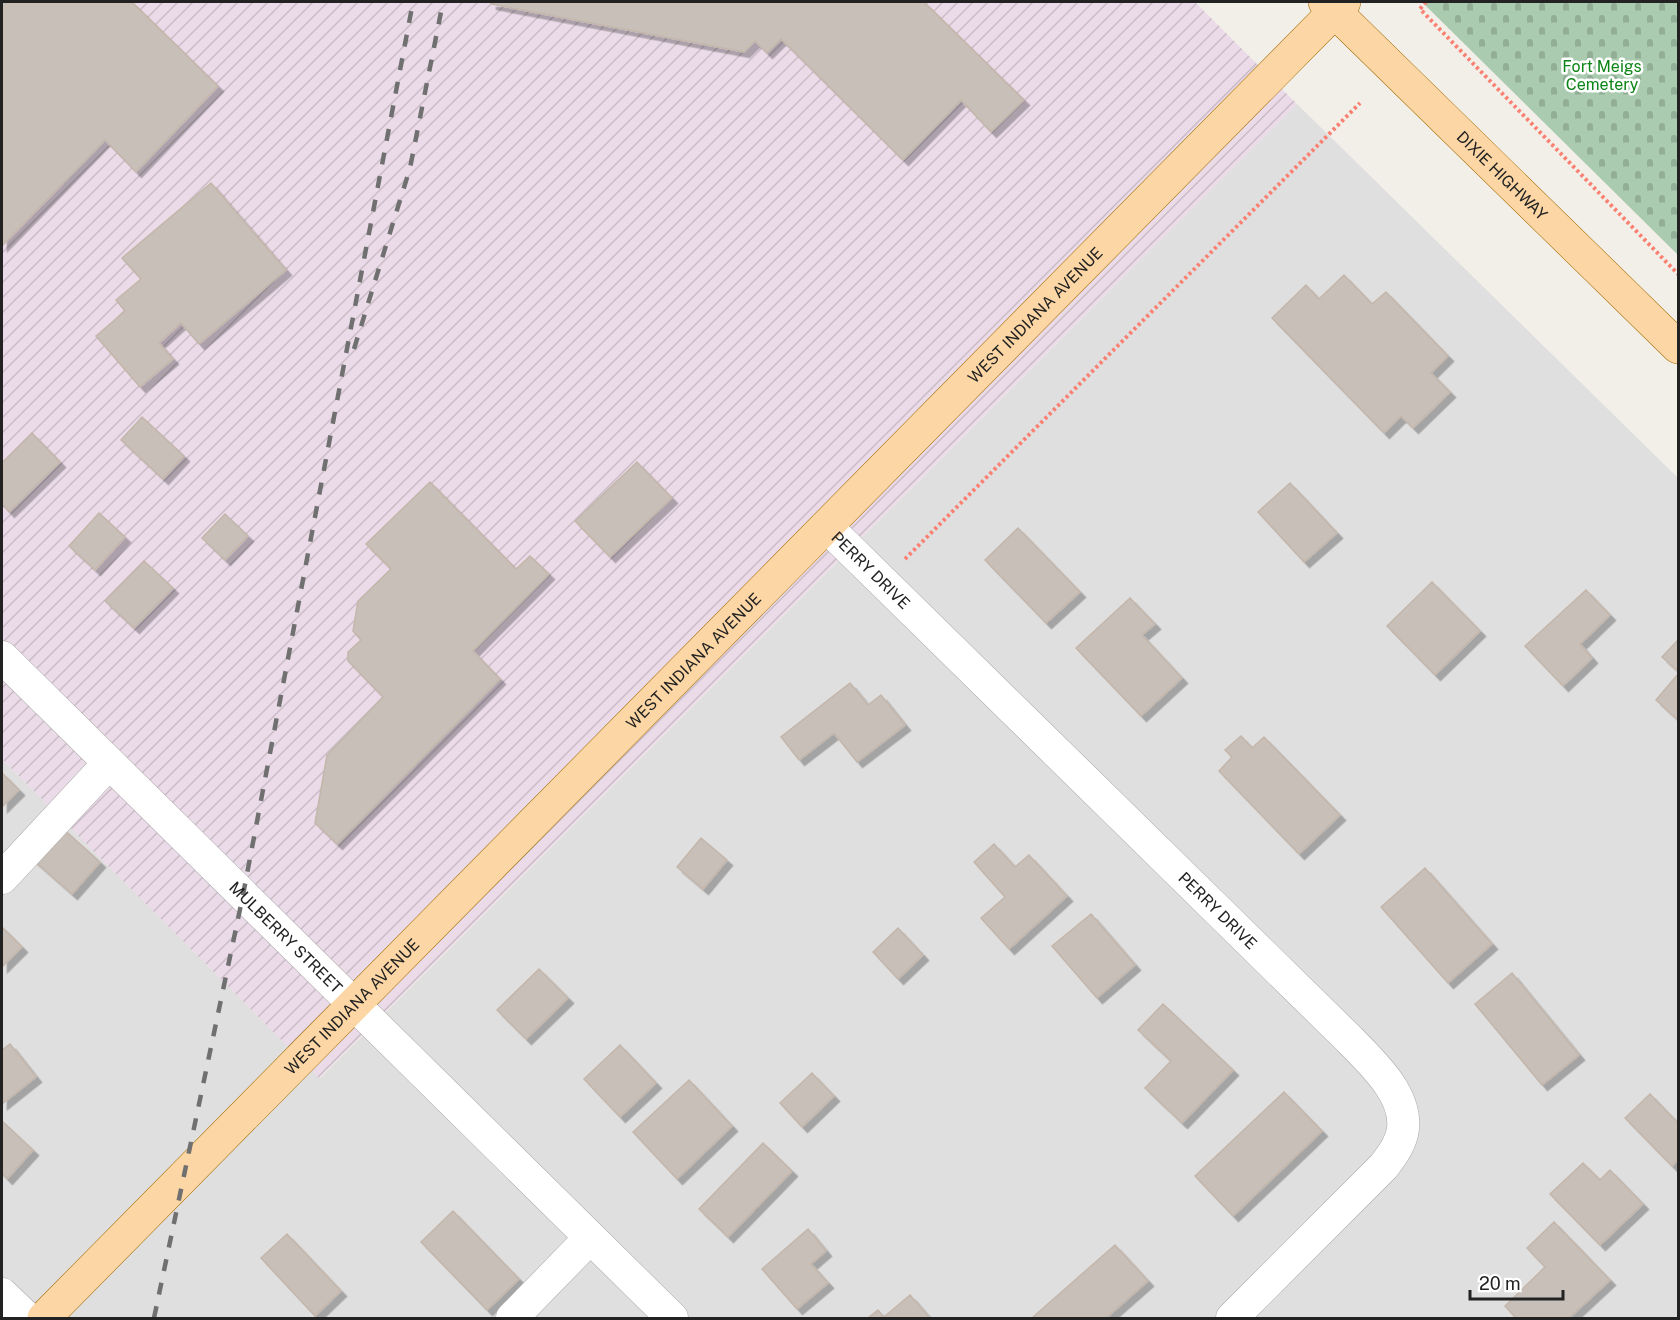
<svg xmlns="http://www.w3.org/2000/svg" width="1680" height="1320" viewBox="0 0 1680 1320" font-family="'Public Sans',sans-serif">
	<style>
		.residential { fill: #e0dfdf }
		.industrial { fill: url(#industrial-furrows) }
		.cemetery { fill: url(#cemetery-stones) }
		.building { fill: #c7bfb8; stroke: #c4b6ab; stroke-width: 1.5; filter: url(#shadow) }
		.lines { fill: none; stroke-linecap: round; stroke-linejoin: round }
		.minor-casing { stroke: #a9a9a9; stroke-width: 33 }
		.major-casing { stroke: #a06b00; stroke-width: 34 }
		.path { stroke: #fa8072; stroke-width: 4; stroke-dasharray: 3 3; stroke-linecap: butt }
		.minor { stroke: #fff; stroke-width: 32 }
		.major { stroke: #fcd6a4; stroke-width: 33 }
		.rail { stroke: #707070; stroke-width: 4.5; stroke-dasharray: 12 12; stroke-linecap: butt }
		.labels { text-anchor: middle; stroke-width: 5; stroke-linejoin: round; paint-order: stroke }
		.park-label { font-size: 16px; fill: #0c8416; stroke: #fff }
		.street-label { font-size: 16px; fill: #222; stroke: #fff }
	</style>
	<defs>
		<pattern id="industrial-furrows" width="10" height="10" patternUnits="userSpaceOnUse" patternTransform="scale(1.5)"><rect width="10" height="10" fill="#ebdbe8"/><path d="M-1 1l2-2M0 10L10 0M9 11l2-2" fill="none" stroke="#c9bcc7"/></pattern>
		<pattern id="cemetery-stones" width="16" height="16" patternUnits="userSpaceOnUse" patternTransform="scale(1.5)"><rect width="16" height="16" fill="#aacbaf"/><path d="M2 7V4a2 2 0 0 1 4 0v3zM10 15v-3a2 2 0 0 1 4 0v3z" fill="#92ae96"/></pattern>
		<filter id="shadow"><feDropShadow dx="5.5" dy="5.5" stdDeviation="0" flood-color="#0004"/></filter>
	</defs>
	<rect width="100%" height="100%" fill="#f2efe9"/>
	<!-- residential -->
	<path class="residential" d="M1297,104L1678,478V1318H2V759L320,1078Z"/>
	<!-- industrial -->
	<path class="industrial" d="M2,2H1195L1297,104L319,1078L2,759Z"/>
	<!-- cemetery -->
	<path class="cemetery" d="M1422,2H1678V255Z"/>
	<!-- building -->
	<path class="building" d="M2,2H132L218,86L136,172L105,140L2,246Z
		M491,2H924L1024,100L991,132L961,100L903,160L781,39L767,53L755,41L744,52L491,4Z
		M211,183L286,270L199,344L181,323L159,343L173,359L140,387L96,336L125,311L116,300L141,279L122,258Z
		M1344,275L1372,304L1386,292L1448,356L1431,373L1450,392L1413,428L1401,416L1384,433L1272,318L1306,285L1319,299Z
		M142,417L184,456L163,479L121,440Z
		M32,433L60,462L9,512L2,504V463Z
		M637,462L672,498L610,557L575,521Z
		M430,482L516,569L530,556L549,574L473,651L500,679L337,844L315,823L327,755L383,697L348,661V652L361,640L353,631L358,601L391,569L366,544Z
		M1290,483L1337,533L1304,562L1258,512Z
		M99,513L125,537L95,570L69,546Z
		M225,514L248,536L225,560L202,538Z
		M1018,528L1080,592L1046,623L985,560Z
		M144,561L173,588L134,628L105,601Z
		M1432,582L1480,631L1435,675L1387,626Z
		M1586,590L1610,615L1580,644L1592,658L1563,686L1525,646Z
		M1130,598L1155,624L1142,635L1182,678L1141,716L1076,648Z
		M1678,640V671L1662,657Z
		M1678,674V720L1656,700Z
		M850,683L868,705L881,695L905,725L857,762L834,733L799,760L781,737Z
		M1241,736L1252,748L1264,737L1340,815L1299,854L1219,771L1232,757L1225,750Z
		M2,773L19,790L2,807Z
		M60,826L100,862L72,894L31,858Z
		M701,838L727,860L703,889L677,867Z
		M994,844L1015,867L1029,855L1067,896L1009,949L981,918L1005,897L974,862Z
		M1425,868L1492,944L1448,983L1381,907Z
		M1091,914L1135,965L1097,998L1052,946Z
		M2,927L22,947L2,967Z
		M898,928L923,955L898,979L873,952Z
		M539,969L568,998L526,1039L497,1010Z
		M1512,973L1579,1055L1542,1085L1475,1004Z
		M1163,1004L1233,1070L1182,1123L1145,1088L1171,1061L1138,1030Z
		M10,1044L36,1077L2,1104V1050Z
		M620,1045L656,1083L620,1117L584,1079Z
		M812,1073L834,1096L802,1127L780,1103Z
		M689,1080L732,1126L677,1179L633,1132Z
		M1284,1092L1322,1131L1233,1216L1195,1176Z
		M1650,1094L1678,1123V1160L1672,1166L1625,1118Z
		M2,1121L33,1150L7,1179L2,1174Z
		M763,1143L792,1171L728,1237L699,1209Z
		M1583,1163L1600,1180L1610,1170L1643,1204L1600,1245L1550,1194Z
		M453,1211L519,1279L487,1310L421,1242Z
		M1554,1222L1610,1280L1569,1318H1516L1505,1306L1545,1267L1527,1248Z
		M808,1229L826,1251L811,1264L828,1283L797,1309L762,1269Z
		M287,1234L341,1291L315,1316L261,1258Z
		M1115,1245L1148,1281L1106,1318H1035L1033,1317Z
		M910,1295L930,1318H868L878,1310L884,1317Z"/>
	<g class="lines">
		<defs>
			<g id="minor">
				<path id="s1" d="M826,526L1350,1040C1372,1063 1407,1094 1403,1129C1401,1144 1392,1155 1384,1166L1232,1318"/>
				<path id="s2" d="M2,657L672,1318"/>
				<path d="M2,878L109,763"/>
				<path d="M2,1294L27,1318"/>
				<path d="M512,1318L590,1238"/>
			</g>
			<g id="major">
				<path id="s3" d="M1325,2L1678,347"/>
				<path id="s4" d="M44,1318L1344,2"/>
			</g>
		</defs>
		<!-- minor casing -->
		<use href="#minor" class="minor-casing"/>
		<!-- major casing -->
		<use href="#major" class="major-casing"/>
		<!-- path -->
		<path class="path" d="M1426,2L1420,9L1678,274
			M905,559L1360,103"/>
		<!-- minor -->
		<use href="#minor" class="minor"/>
		<!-- major -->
		<use href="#major" class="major"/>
		<!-- rail -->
		<path class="rail" d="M354,349L410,168L443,2
			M154,1318L243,895L413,2"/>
	</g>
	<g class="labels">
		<!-- park labels -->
		<g class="park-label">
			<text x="1602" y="72">Fort Meigs<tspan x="1602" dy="18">Cemetery</tspan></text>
		</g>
		<!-- street labels -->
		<g class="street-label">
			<text dy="6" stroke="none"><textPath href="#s3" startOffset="248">DIXIE HIGHWAY</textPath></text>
			<text dy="6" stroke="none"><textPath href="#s4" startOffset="1410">WEST INDIANA AVENUE</textPath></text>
			<text dy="6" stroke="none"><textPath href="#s1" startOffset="63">PERRY DRIVE</textPath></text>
			<text dy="6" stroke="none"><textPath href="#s4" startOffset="924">WEST INDIANA AVENUE</textPath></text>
			<text dy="6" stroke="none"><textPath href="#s1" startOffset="549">PERRY DRIVE</textPath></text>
			<text dy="6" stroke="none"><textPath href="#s2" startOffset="399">MULBERRY STREET</textPath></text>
			<text dy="6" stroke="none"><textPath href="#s4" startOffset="438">WEST INDIANA AVENUE</textPath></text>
		</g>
	</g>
	<!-- border -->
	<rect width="1680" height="1320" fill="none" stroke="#222222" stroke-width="6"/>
	<!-- scale -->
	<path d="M1470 1290v9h93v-9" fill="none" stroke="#222222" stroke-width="3"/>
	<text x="1479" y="1290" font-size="18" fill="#222222" stroke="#ffffff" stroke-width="4.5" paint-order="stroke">20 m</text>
</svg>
